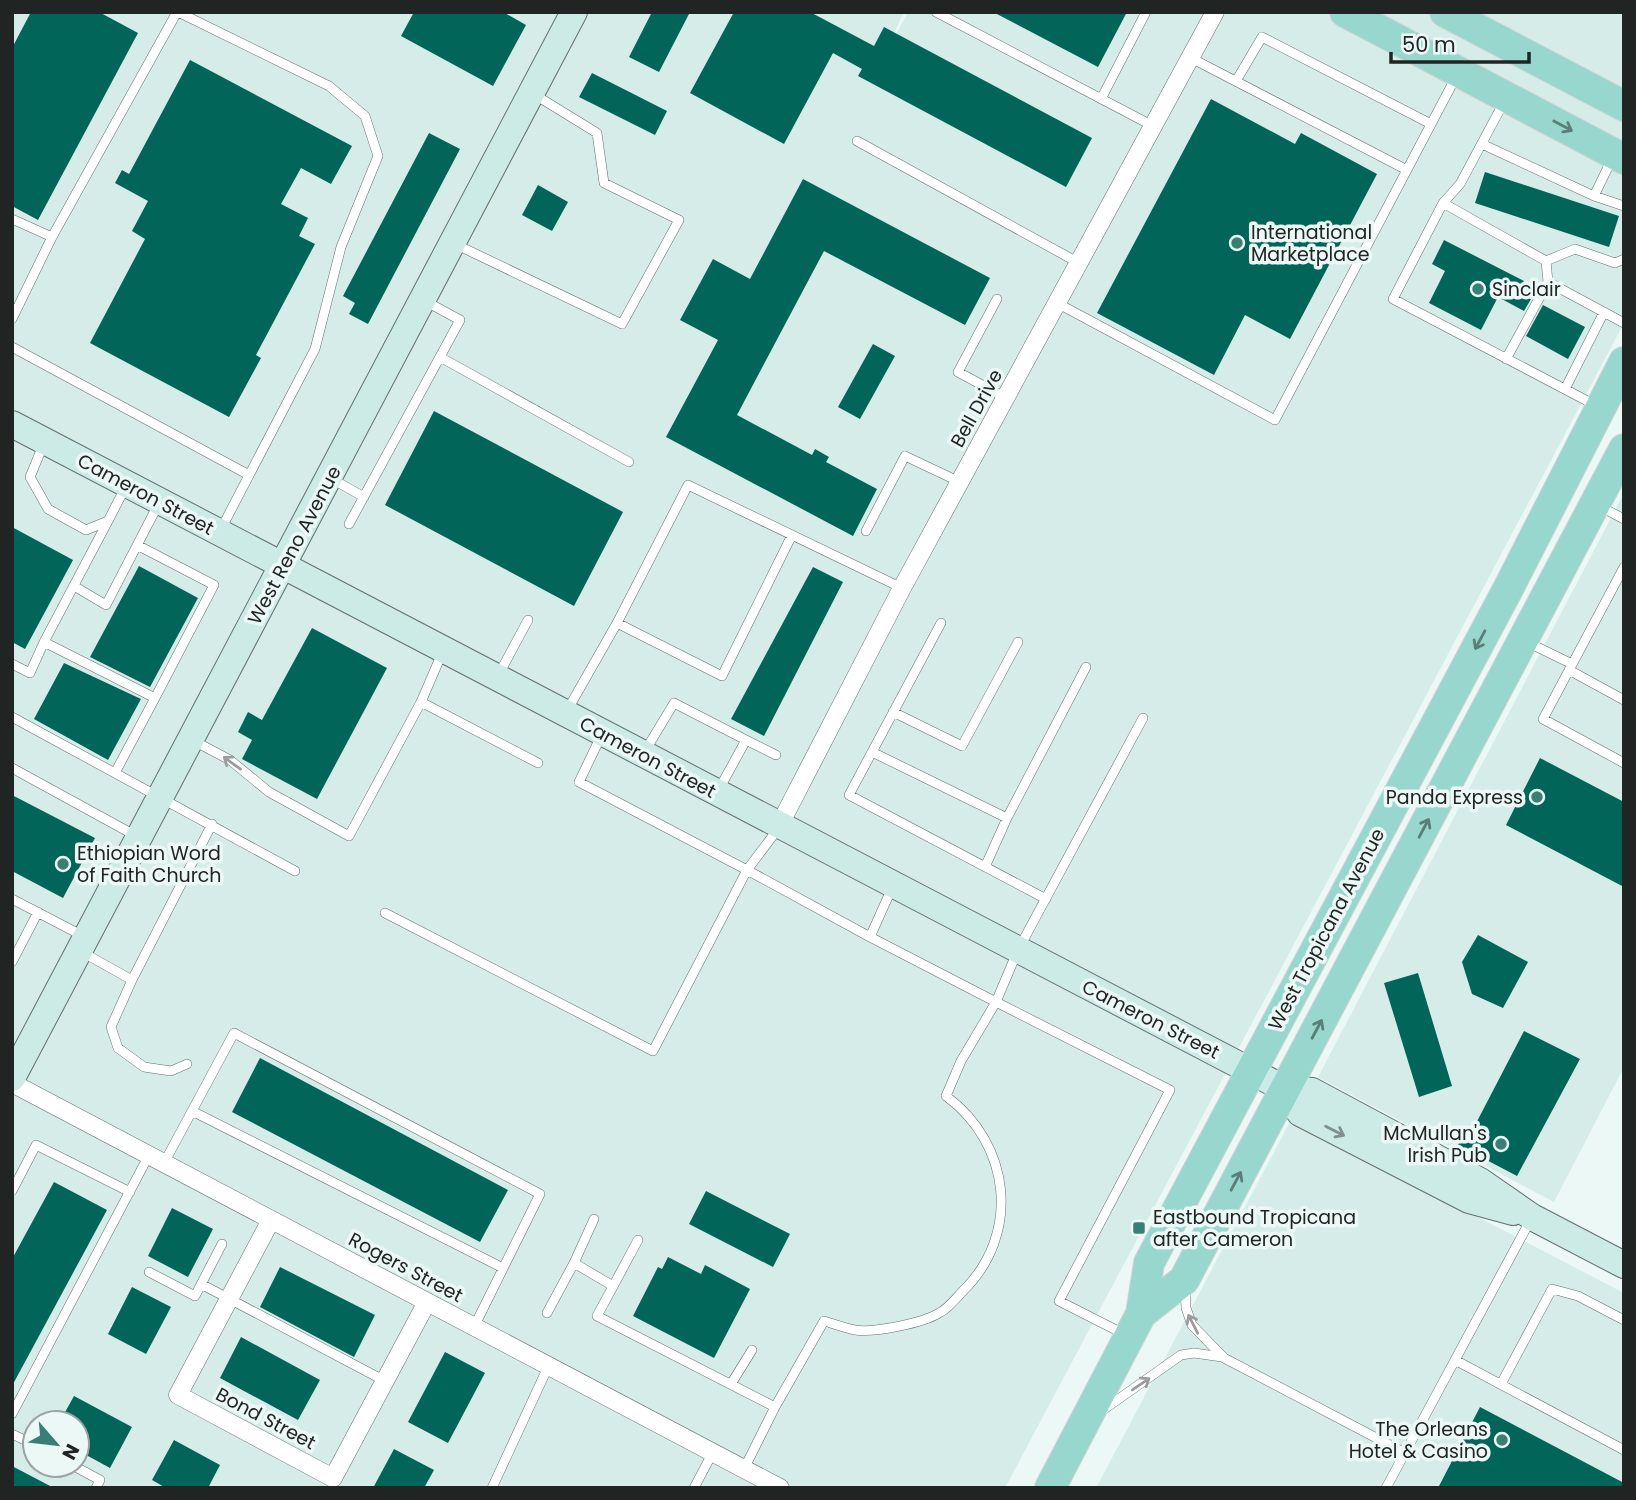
<svg xmlns="http://www.w3.org/2000/svg" width="1636" height="1500" viewBox="0 0 1636 1500" font-family="Poppins,sans-serif">
	<style>
		.built { fill: #d6ece8; fill-rule: evenodd }
		.building { fill: #01655a }
		.lines { fill: none; stroke-linecap: round; stroke-linejoin: round }
		.lane-casing { stroke: #646f6d; stroke-width: 10 }
		.street-casing { stroke: #646f6d; stroke-width: 19 }
		.secondary-casing { stroke: #646f6d; stroke-width: 28 }
		.primary-casing { stroke: #d2d3d3; stroke-width: 32 }
		.lane { stroke: #fff; stroke-width: 9 }
		.street { stroke: #fff; stroke-width: 18 }
		.secondary { stroke: #ccebe6; stroke-width: 26 }
		.primary { stroke: #98d7ce; stroke-width: 30 }
		.oneway { stroke: #5c7e78 }
		.oneway2 { stroke: #9b9c9c }
		.oneway3 { stroke: #7f918e }
		.poi-dot { fill: #3a7f75; stroke: #ebf8f5; stroke-width: 2.5 }
		.labels { text-anchor: middle; stroke-width: 7; stroke-linejoin: round; paint-order: stroke }
		.poi-label { font-size: 19px; fill: #202423; stroke: #ebf8f5; text-anchor: start }
		.street-label { font-size: 19px; fill: #202423; stroke: #ebf8f5 }
	</style>
	<rect width="100%" height="100%" fill="#ebf8f5"/>
	<!-- built -->
	<path class="built" d="M12,12H904L876,72L908,12H1624V323L1005,1488H12ZM35,1423H77V1465H35Z
		M1624,493V1067L1554,1202L1318,1077Z
		M1291,1120L1624,1293V1488H1096Z"/>
	<!-- building -->
	<path class="building" d="M31,12H99L138,33L38,220L12,206V48Z
		M414,12H503L526,25L493,86L401,36Z
		M652,12H690L659,72L629,57Z
		M734,12H810L874,46L884,27L1092,138L1066,187L858,76L862,69L833,53L784,144L690,93Z
		M993,12H1127L1098,67Z
		M190,60L352,146L331,184L301,168L281,204L308,218L299,236L315,244L256,355L261,358L229,417L90,343L145,239L132,231L148,201L115,183L122,170L129,174Z
		M592,73L667,111L655,135L579,97Z
		M1211,99L1295,144L1301,133L1377,174L1290,339L1245,315L1214,375L1097,313Z
		M429,133L460,149L368,324L349,314L355,303L343,296Z
		M1485,172L1619,216L1609,247L1475,203Z
		M803,179L990,278L965,325L824,251L737,415L812,455L815,449L829,457L826,462L877,489L853,536L666,437L718,340L680,320L713,259L750,279Z
		M538,185L568,202L552,231L522,215Z
		M1444,240L1524,281L1519,292L1531,299L1524,311L1498,297L1481,330L1429,303L1445,271L1432,264Z
		M1543,305L1585,327L1568,359L1526,336Z
		M873,344L895,356L860,419L838,407Z
		M434,411L623,512L574,606L385,505Z
		M12,527L73,560L25,649L12,642Z
		M139,566L198,598L150,687L90,657Z
		M813,567L843,582L764,736L731,719Z
		M312,628L387,668L317,799L242,759L252,740L238,732L248,712L262,720Z
		M64,663L141,699L108,760L34,719Z
		M1540,758L1624,802V887L1506,825Z
		M12,795L95,838L63,898L12,871Z
		M1478,935L1528,962L1503,1008L1472,994L1462,962Z
		M1418,973L1452,1086L1419,1097L1384,983Z
		M1524,1031L1580,1059L1517,1176L1458,1145L1467,1128L1472,1131Z
		M260,1058L508,1190L480,1242L232,1112Z
		M54,1182L107,1210L12,1386V1259Z
		M706,1191L790,1234L773,1267L689,1224Z
		M172,1208L213,1229L188,1277L148,1256Z
		M668,1257L701,1274L705,1265L750,1289L714,1358L633,1316L658,1267L662,1269Z
		M280,1267L375,1315L354,1357L260,1307Z
		M132,1287L171,1307L146,1354L108,1334Z
		M241,1337L320,1380L298,1420L220,1378Z
		M445,1352L485,1373L448,1443L408,1422Z
		M74,1396L132,1427L110,1468L77,1450V1423H59Z
		M1480,1407L1624,1483V1488H1438Z
		M174,1440L220,1465L208,1488H166L152,1480Z
		M394,1449L434,1470L424,1488H373Z
		M12,1466L54,1488H12Z"/>
	<g class="lines">
		<defs>
			<path id="lane" d="M178,12L329,86L365,116L378,156L341,247L315,349L220,531
				M936,12L1153,126
				M1191,58L1407,170
				M1236,81L1262,37L1431,124
				M1101,99L1146,12
				M857,141L1079,263
				M1482,144L1594,196L1613,157
				M1594,196L1624,206
				M1443,203L1460,184L1505,100
				M12,219L52,237
				M455,244L622,324L679,220L604,183L597,133L532,93
				M1546,261L1575,249L1615,263L1624,259
				M997,299L958,372L1006,398
				M1057,303L1275,420L1457,75
				M12,319L52,237L177,12
				M12,347L249,475
				M440,357L629,462
				M1506,359L1548,282
				M1565,389L1604,312
				M1595,405L1393,299L1443,203L1546,261L1548,282L1624,323
				M44,443L30,477L48,509L86,530L108,521L125,488
				M332,479L364,497
				M1599,506L1624,519
				M108,521L44,642L155,698L116,771
				M349,524L460,320L425,301
				M866,531L905,456L960,482
				M137,545L214,585L155,698
				M1624,567L1543,719L1624,763
				M74,586L106,605L159,503
				M617,623L722,676L792,535
				M941,623L849,795L1046,899
				M1527,642L1572,664
				M443,651L421,702L538,763
				M12,664L30,673L44,642
				M1569,670L1624,700
				M499,674L528,620
				M568,709L617,623L688,485L902,588
				M893,712L962,746L1018,642
				M12,717L295,871
				M746,740L776,755
				M194,741L230,760L269,792L349,836L421,702
				M645,751L674,703L746,740L718,791
				M872,752L1007,818L1086,667
				M12,768L138,837
				M778,829L747,870L870,937
				M985,867L1007,818
				M892,888L870,937L996,1002L1018,950L1143,718
				M12,899L85,937
				M385,913L653,1051L747,870L579,782L602,734
				M82,952L132,980L212,824
				M12,962L38,912
				M132,980L111,1027L118,1048L144,1067L171,1071L187,1064
				M164,1163L192,1111
				M12,1191L36,1145L130,1192
				M638,1240L597,1316L775,1407L744,1469
				M574,1263L594,1219
				M149,1272L195,1296L222,1244
				M201,1284L385,1381
				M1185,1288L1186,1308L1192,1325L1224,1358L1405,1453
				M547,1313L574,1263L613,1286
				M474,1327L540,1194L234,1033L192,1111L503,1268
				M1455,1360L1624,1450
				M731,1384L752,1350
				M1501,1384L1552,1289L1578,1296L1624,1320
				M775,1407L824,1321C834,1324 845,1328 855,1330C874,1333 923,1323 939,1313C948,1309 956,1298 963,1291C1021,1234 1011,1144 946,1096L961,1061L996,1002L1170,1090L1059,1301L1124,1334
				M1103,1410L1181,1355L1194,1353L1222,1357
				M12,1414L149,1155
				M12,1434L35,1445
				M72,1465L100,1480L96,1488
				M492,1488L548,1367
				M694,1488L713,1452
				M1386,1488L1531,1219"/>
			<path id="street" d="M779,826L902,588L1215,12
				M12,1083L780,1488
				M271,1220L178,1395L333,1478L427,1302"/>
			<path id="secondary" d="M12,424L1285,1089L1312,1091L1480,1181L1532,1217L1624,1265
				M12,1078L574,12
				M1285,1089L1300,1113L1469,1200L1513,1212"/>
			<path id="primary" d="M1345,12L1624,159
				M1445,12L1624,106
				M1141,1314L1184,1280L1624,449
				M1050,1488L1141,1314L1149,1263L1508,589L1624,362"/>
		</defs>
		<!-- lane casing -->
		<use href="#lane" class="lane-casing"/>
		<!-- street casing -->
		<use href="#street" class="street-casing"/>
		<!-- secondary casing -->
		<use href="#secondary" class="secondary-casing"/>
		<!-- primary casing -->
		<use href="#primary" class="primary-casing"/>
		<!-- lane -->
		<use href="#lane" class="lane"/>
		<!-- street -->
		<use href="#street" class="street"/>
		<!-- secondary -->
		<use href="#secondary" class="secondary"/>
		<!-- primary -->
		<use href="#primary" class="primary"/>
	</g>
	<!-- one-way arrows -->
	<defs><path id="oneway-shaft" d="M-6 0H5M1.5-3L5.5 0L1.5 3" fill="none" stroke-width="1.6" stroke-linecap="round" stroke-linejoin="round" transform="scale(1.75)"/></defs>
	<g class="oneway">
		<use href="#oneway-shaft" transform="translate(1563 126) rotate(28)"/>
		<use href="#oneway-shaft" transform="translate(1480 640) rotate(118)"/>
		<use href="#oneway-shaft" transform="translate(1424 828) rotate(-62)"/>
		<use href="#oneway-shaft" transform="translate(1317 1029) rotate(-62)"/>
		<use href="#oneway-shaft" transform="translate(1236 1181) rotate(-62)"/>
	</g>
	<g class="oneway2">
		<use href="#oneway-shaft" transform="translate(232 763) rotate(-144)"/>
		<use href="#oneway-shaft" transform="translate(1193 1324) rotate(-117)"/>
		<use href="#oneway-shaft" transform="translate(1141 1384) rotate(-34)"/>
	</g>
	<use class="oneway3" href="#oneway-shaft" transform="translate(1335 1131) rotate(27)"/>
	<!-- markers -->
	<g class="poi-dot">
		<circle cx="1237" cy="243" r="7"/>
		<circle cx="1478" cy="289" r="7"/>
		<circle cx="1537" cy="797" r="7"/>
		<circle cx="63" cy="864" r="7"/>
		<circle cx="1501" cy="1144" r="7"/>
		<rect x="1132" y="1221" width="14" height="14" rx="3.5"/>
		<circle cx="1502" cy="1440" r="7"/>
	</g>
	<g class="labels">
		<!-- poi labels -->
		<g class="poi-label">
			<text x="1251" y="239">International<tspan x="1251" dy="22">Marketplace</tspan></text>
			<text x="1492" y="296">Sinclair</text>
			<text x="1523" y="804" text-anchor="end">Panda Express</text>
			<text x="77" y="860">Ethiopian Word<tspan x="77" dy="22">of Faith Church</tspan></text>
			<text x="1487" y="1140" text-anchor="end">McMullan's<tspan x="1487" dy="22">Irish Pub</tspan></text>
			<text x="1153" y="1224">Eastbound Tropicana<tspan x="1153" dy="22">after Cameron</tspan></text>
			<text x="1488" y="1436" text-anchor="end">The Orleans<tspan x="1488" dy="22">Hotel &amp; Casino</tspan></text>
		</g>
		<!-- street labels -->
		<g class="street-label">
			<text transform="translate(976 408) rotate(-61)" y="7">Bell Drive</text>
			<text transform="translate(146 494) rotate(28)" y="7">Cameron Street</text>
			<text transform="translate(294 545) rotate(-62)" y="7">West Reno Avenue</text>
			<text transform="translate(648 757) rotate(28)" y="7">Cameron Street</text>
			<text transform="translate(1326 929) rotate(-62)" y="7">West Tropicana Avenue</text>
			<text transform="translate(1151 1019) rotate(27)" y="7">Cameron Street</text>
			<text transform="translate(406 1267) rotate(28)" y="7">Rogers Street</text>
			<text transform="translate(266 1418) rotate(28)" y="7">Bond Street</text>
		</g>
	</g>
	<!-- border -->
	<rect width="1636" height="1500" fill="none" stroke="#202423" stroke-width="28"/>
	<!-- north arrow -->
	<g transform="translate(56 1444) rotate(118)"><circle r="33" fill="#ebf8f5" stroke="#9aa3a1" stroke-width="2"/>
	<path d="M0-5L12 26L0 18L-12 26Z" fill="#3a7f75"/>
	<text y="-10" font-size="19" font-weight="bold" text-anchor="middle" fill="#202423">N</text>
	</g>
	<!-- scale -->
	<path d="M1391 52v10h138v-10" fill="none" stroke="#202423" stroke-width="3.5"/>
	<text x="1402" y="52" font-size="21" fill="#202423" stroke="#ebf8f5" stroke-width="5" paint-order="stroke">50 m</text>
</svg>
